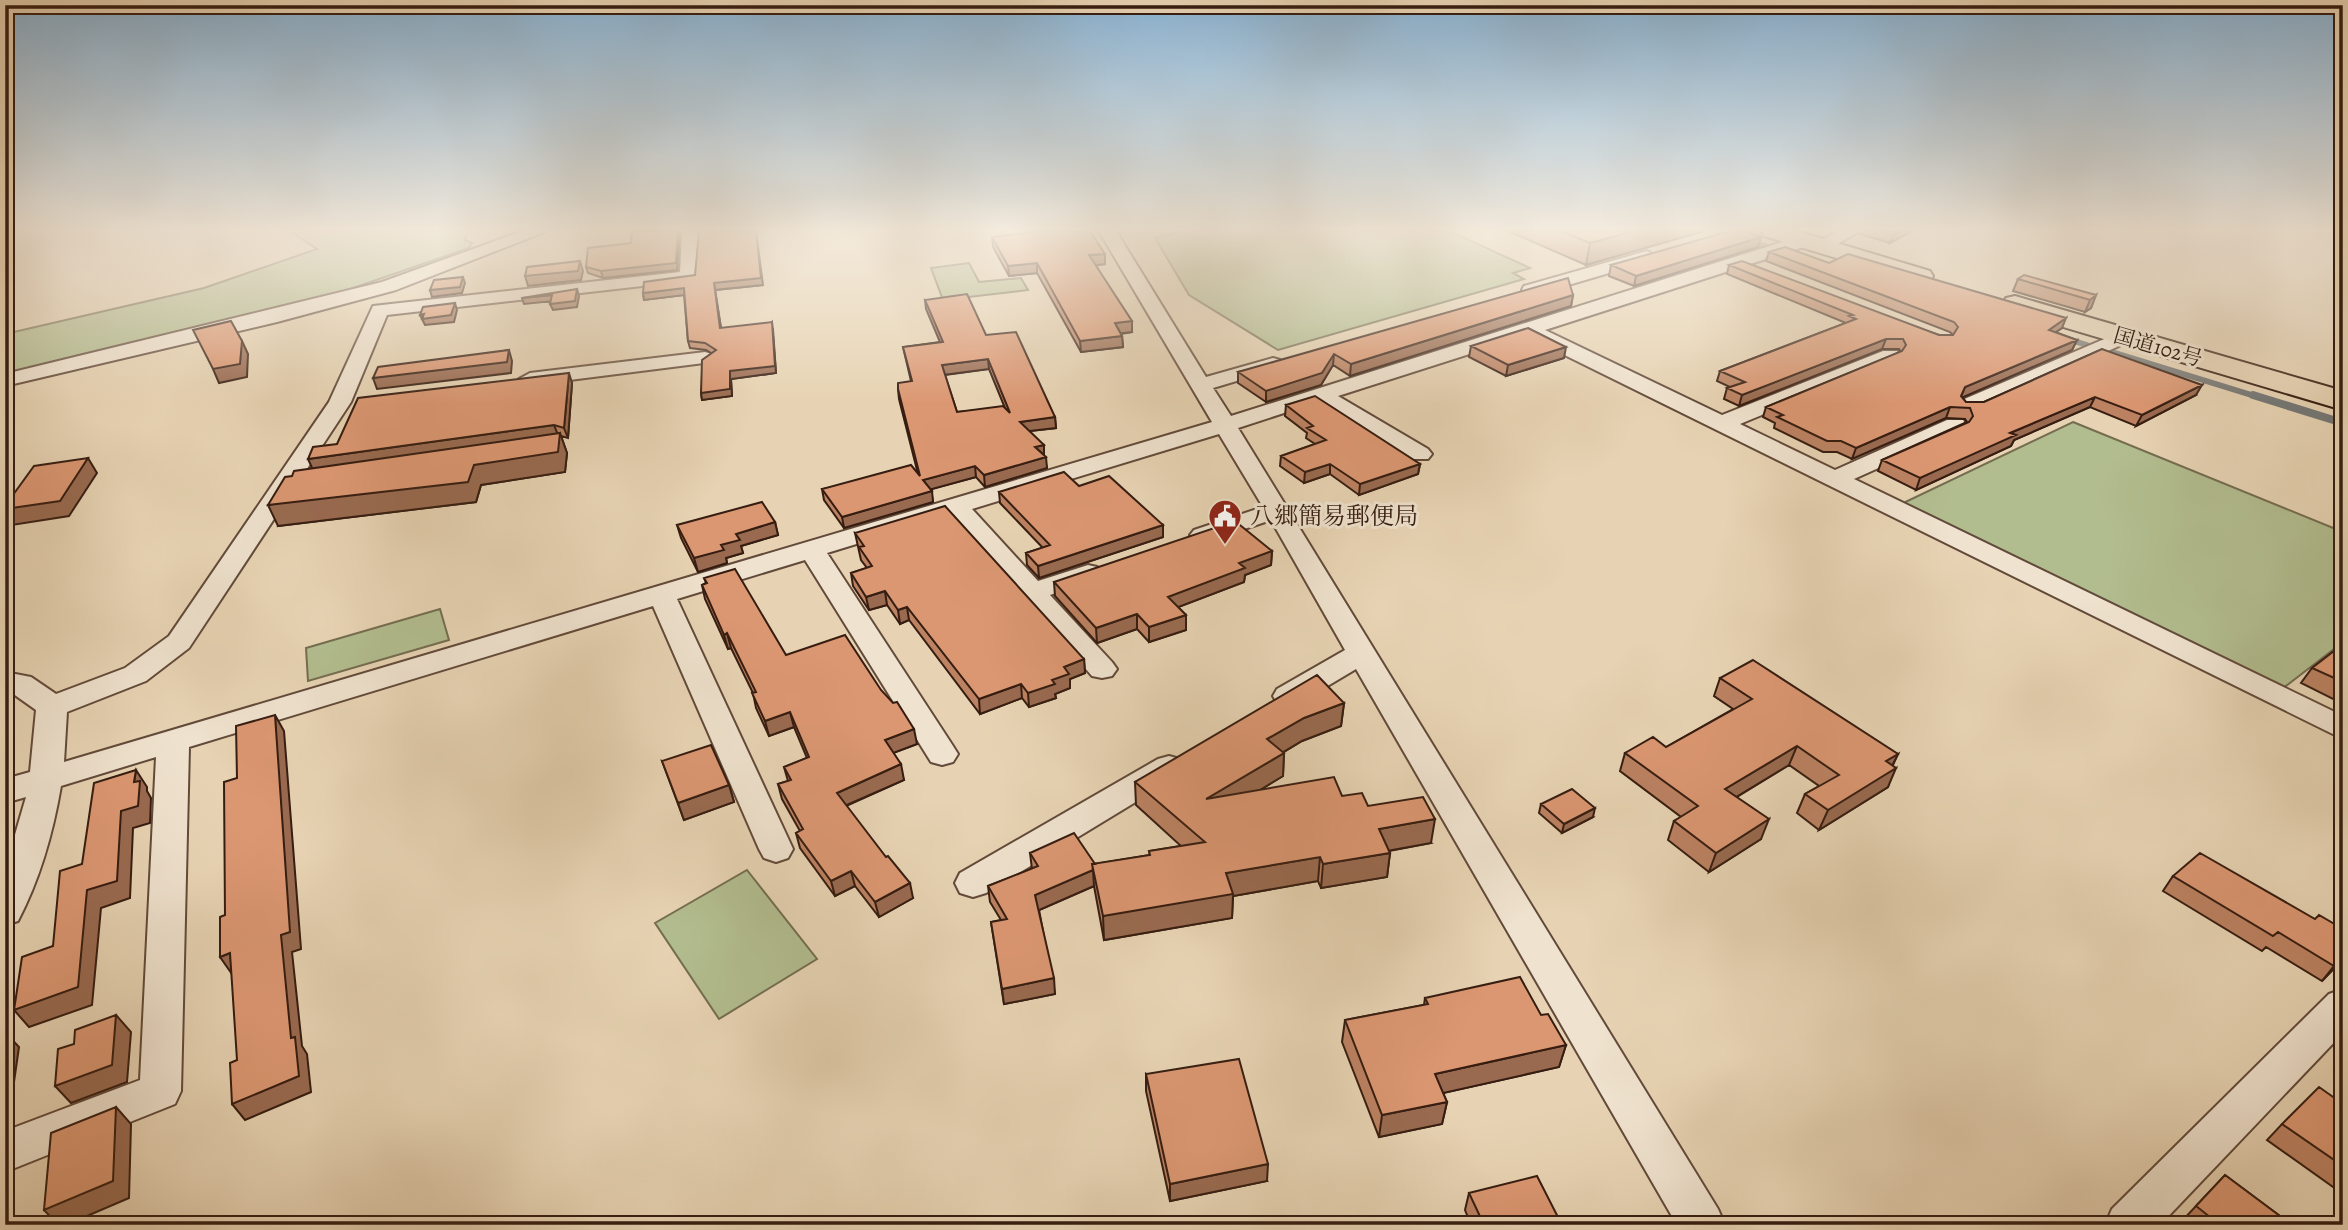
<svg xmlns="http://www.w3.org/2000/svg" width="2348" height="1230" viewBox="0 0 2348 1230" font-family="Alegreya,'Noto Serif JP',serif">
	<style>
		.green { fill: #b2bd8f; stroke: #746d50; stroke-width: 2 }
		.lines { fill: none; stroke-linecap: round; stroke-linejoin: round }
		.stream-far1 { stroke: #747876; stroke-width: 6 }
		.stream { stroke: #747876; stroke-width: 8 }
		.minor-casing { stroke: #624a3a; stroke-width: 4 }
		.highway-casing { stroke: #361d11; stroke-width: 4 }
		.minor { fill: #efe2ce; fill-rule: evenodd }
		.highway { fill: #e7d3b3; fill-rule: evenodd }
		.wall { fill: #bc8262; stroke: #361d11; stroke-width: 2; fill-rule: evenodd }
		.shaded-wall { fill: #996a50; stroke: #361d11; stroke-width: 2 }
		.building { fill: #db9772; stroke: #361d11; stroke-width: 2; fill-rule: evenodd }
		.labels { text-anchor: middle; stroke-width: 6; stroke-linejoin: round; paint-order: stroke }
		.far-street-label { font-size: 21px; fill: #361d11; stroke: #efe2ce }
		.poi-label { font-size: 24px; fill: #361d11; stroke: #efe2ce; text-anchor: start }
	</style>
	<rect width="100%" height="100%" fill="#e7d3b3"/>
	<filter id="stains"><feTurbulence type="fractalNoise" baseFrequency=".00286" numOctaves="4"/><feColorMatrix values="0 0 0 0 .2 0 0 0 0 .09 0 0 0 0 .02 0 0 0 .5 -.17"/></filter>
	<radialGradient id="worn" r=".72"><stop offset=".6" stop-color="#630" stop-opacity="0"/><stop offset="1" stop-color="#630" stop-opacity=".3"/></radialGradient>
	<!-- green -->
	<path class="green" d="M290,231H472L467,233L465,240L472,243L469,248L298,307L5,376V334L204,288L317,249Z
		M1184,231H1449L1530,268L1513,273L1524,279L1278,350L1189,295L1155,238Z
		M969,263L979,282L1021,278L1028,290L943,300L931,268Z
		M2073,422L2343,532V642L2282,689L1899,505Z
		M440,609L449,640L308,681L306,648Z
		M747,870L817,959L719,1019L655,923Z"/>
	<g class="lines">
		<!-- stream-far1 -->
		<path class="stream-far1" d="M1750,241L1765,246
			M2067,339L2087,345
			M2112,352L2258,397"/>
		<!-- stream -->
		<path class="stream" d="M2253,395L2343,423"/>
		<defs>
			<path id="minor" d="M523,231H547L396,290L277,322L5,386V374L382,282Z
				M682,231H698L695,280L387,315L351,402L189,648L146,681L67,712L64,762L1212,422L1099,231H1116L1206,377L1273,358L1280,360L1283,364L1280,368L1213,388L1231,416L1798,237H1810L1813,241L1810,245L1545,330L1722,415L1883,351H1897L1900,355L1897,359L1740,424L1835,470L1947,420H1963L1966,425L1963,430L1854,479L2343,716V739L1526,336L1338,396L1428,449L1432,454L1428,459H1412L1318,402L1238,428L1718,1209L1725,1225H1677L1356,669L1299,703L1288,706L1277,703L1273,696L1277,689L1345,650L1271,520L1203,543L1194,540L1190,535L1194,530L1263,507L1219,434L972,509L1038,581L1088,565L1097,567L1101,573L1097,579L1050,595L1112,662L1117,669L1112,676L1102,678L1092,676L951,515L827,553L953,746L958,754L953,762L942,765L931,762L805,560L677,599L793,849L788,858L776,862L764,858L759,849L653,606L189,747L181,1091L175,1104L5,1172V1131L140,1080L156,757L61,786C53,833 40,879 18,921L5,925V869L26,797L5,803V779L30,772L36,710L12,693L5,692V672L31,677L56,694L125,668L169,636L329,402L373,306L680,272Z
				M1838,231H1860L1827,250H1815L1812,246Z
				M1647,251L1656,256L1653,260L1531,296L1522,290L1524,286Z
				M2123,331L2133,337L2130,341L1978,410H1962L1959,405L1962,400Z
				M705,352L712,354L715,358L712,362L530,385L519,379L530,373Z
				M1169,756L1180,759L1185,767L1180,775L986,893L973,897L960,893L955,883L960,873L1158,759Z
				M2343,989V1033L2160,1225H2105L2112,1209L2329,994Z"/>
			<path id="highway" d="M1761,231H1797L1930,271L1933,276L1930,281H1912L1764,236Z
				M2015,296L2343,391V410L2006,310L2002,304L2006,298Z"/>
		</defs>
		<!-- minor casing -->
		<use href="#minor" class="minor-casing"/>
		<!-- highway casing -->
		<use href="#highway" class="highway-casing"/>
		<!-- minor -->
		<use href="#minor" class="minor"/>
		<!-- highway -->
		<use href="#highway" class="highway"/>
	</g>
	<!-- wall -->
	<path class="wall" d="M632,231H680L677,270L603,278L588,273L586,267L631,243Z
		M1508,231H1704L1586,265Z
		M1861,231H1912L1890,243L1860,234Z
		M992,237L1105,254V264L1096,265L1132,332L1121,334L1122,336L1123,347L1081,352L1037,273L1009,276L993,247Z
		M1758,247L1634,286L1609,276L1611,265Z
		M1769,252L1829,263L2062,328L2055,332L2077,340L2072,350L1962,397L1966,402H1984L2102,349L2196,395L2136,426L2090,407L2014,440L2011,446L1916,490L1878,471L1882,460L1967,422L1965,419L1946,418L1852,459L1837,452H1823L1774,428L1775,423L1763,417L1766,407L1901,352L1899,349H1882L1739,406L1724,399L1727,388L1730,387L1717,381L1720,371L1846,323L1727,274L1729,265L1939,335H1953L1950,332L1766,261Z
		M695,275L763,285L715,290L721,328L773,329L776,373L731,379L732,396L702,400L701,393L711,353L706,350L690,348L688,341L684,295L644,300L643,293Z
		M2018,279L2096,295L2091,308L2085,312L2013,291Z
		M1573,295L1571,306L1350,376L1333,365L1321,385L1266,402L1238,383V372Z
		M925,300L986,335L1055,417L1056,428L1030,431L1044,455L1047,468L985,487L976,477L931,489L933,502L844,528L824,500L822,489L918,474L899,399L898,389L911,381L903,347L940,342L926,309ZM989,369L1005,408L957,412L945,375Z
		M1471,346L1564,358L1506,376L1469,357Z
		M572,383L568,438L561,436L567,453L565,472L481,485L476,502L278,526L292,476L312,468L337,444Z
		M1286,405L1420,464L1418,474L1359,495L1330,474L1304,483L1280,466L1281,456L1315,444L1306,438L1307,433L1285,416Z
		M1079,486L1163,525V537L1039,578L1027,565L1026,553L1043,548L1000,503L999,492Z
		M775,522L778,535L741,546L743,553L726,558L727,563L698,572L681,538L677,525Z
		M855,533L1084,659L1085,673L1070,679V688L1055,694L1056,698L1029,707L1022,698L980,714L909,620L900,624L887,605L869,610L853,586L851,573L867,568L861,560Z
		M1272,551L1271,565L1245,575L1244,582L1178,607L1186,615V630L1149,642L1137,629L1097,643L1055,596L1054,582Z
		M704,578L786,655L917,744L893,753L904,780L846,806L913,898L879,917L855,886L835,896L800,848L796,833L800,831L782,799L778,784L788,781L784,767L807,758L794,727L769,736L756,708L753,693L731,648L728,649L705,599L702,585L706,583Z
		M2343,644V704L2301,683L2312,668Z
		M1720,678L1898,754L1893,765L1888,787L1819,830L1797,813L1805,794L1819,786L1789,765L1737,797L1761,839L1709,872L1668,840L1674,821L1681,817L1620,771L1625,753L1666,747L1733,709L1714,696Z
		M1344,703L1341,726L1302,741L1284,752L1283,776L1260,790L1342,796L1368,806L1431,843L1389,851L1390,853L1387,877L1321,888L1318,881L1233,896L1232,918L1104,940L1094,886L1039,910L1055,994L1004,1004L991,922L1001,920L990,902L988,886L1032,869L1030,853L1095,864L1150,855L1149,851L1181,846L1136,805L1135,782Z
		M662,761L729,785L734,802L684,820Z
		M1541,804L1593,817L1562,833L1539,813Z
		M2173,876L2315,919L2343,959L2322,981L2266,947L2262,951L2163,891Z
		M1425,998L1541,1015L1566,1045L1559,1067L1443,1093L1447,1102L1442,1124L1379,1137L1342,1042L1345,1020L1424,1005Z
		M1146,1074L1267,1181L1170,1201L1146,1091Z
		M2343,1104V1194L2267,1140L2282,1124Z
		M2225,1175L2292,1225H2184L2181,1222Z
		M1469,1193L1562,1225H1471L1465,1210Z"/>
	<!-- shaded-wall -->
	<path class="shaded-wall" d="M678,231H680L677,270L603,278L601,271Z
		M756,231L763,285L715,290L722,335L714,283Z
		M1634,231H1704L1586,265L1590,243Z
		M1901,231H1912L1890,243L1893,235Z
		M1761,237L1758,247L1634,286L1636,276Z
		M1105,254V264L1090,266L1089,255Z
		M580,261L583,271L581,280L528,286L525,276Z
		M1037,263V273L1009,276L1008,266Z
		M463,277L465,283L462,293L432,297L430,290Z
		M684,288L685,295L644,300L643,293Z
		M577,289L579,296L577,307L553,310L550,304Z
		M552,295L554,301L524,304L522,298Z
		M1573,295L1571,306L1350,376L1351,364Z
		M2096,295L2091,308L2085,312L2090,300Z
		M455,303L457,310L454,322L425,325L420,315Z
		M2066,318L2062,328L2044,340L2049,330Z
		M1132,321V332L1115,334V323Z
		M772,322L776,373L731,379L732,396L702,400L701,393L730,371Z
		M1122,336L1123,347L1081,352L1080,341Z
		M1886,339L1882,349L1739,406L1742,395Z
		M2077,340L2072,350L1961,398L1957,406L1965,387Z
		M242,341L248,354L247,377L219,383L213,369Z
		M1566,347L1564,358L1506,376L1508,365Z
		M509,350L512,361L511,373L377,389L373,378Z
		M1334,354L1333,365L1321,385L1266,402V391Z
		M988,359L989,369L943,375L942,365Z
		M569,373L572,383L568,438L564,428Z
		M2202,385L2196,395L2136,426L2142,415Z
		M2095,397L2090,407L2014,440L2011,446L1916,490L1920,478L2010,433Z
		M1950,407L1946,418L1852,459L1856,448Z
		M1055,417L1056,428L1021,432L1020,422Z
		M554,425L558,435L313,470L308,459Z
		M560,433L567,453L565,472L481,485L476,502L278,526L268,505L474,465Z
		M1044,445V455L1035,447Z
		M1046,457L1047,468L985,487L984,475Z
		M88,458L97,473L69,516L12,525L5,514V509Z
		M1330,464V474L1304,483L1305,472Z
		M1420,464L1418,474L1359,495L1360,484Z
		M975,466L976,477L925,491L923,480Z
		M932,491L933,502L844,528L842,517Z
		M775,522L778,535L741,546L743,553L726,558L727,563L698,572L694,558L736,534Z
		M1163,525V537L1039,578L1038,566Z
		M1272,551L1271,565L1245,575L1244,582L1168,611V597L1239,563Z
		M885,591L887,605L869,610L866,597Z
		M907,607L909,620L900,624L898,610Z
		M1137,614V629L1097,643L1096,628Z
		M1186,615V630L1149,642V627Z
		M727,633L731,648L728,649L724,635Z
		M1084,659L1085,673L1070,679V688L1055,694L1056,698L1029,707L1028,693L1052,680L1064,667Z
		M1021,684L1022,698L980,714L979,699Z
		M1344,703L1341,726L1302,741L1265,763L1267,739L1304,718Z
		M790,712L794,727L769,736L765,721Z
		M275,715L284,731L301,949L292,952L302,1046L307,1054L311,1092L245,1120L232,1104L281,935Z
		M914,729L917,744L888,755L885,740Z
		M1797,746L1789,765L1718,808L1725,789Z
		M1284,753L1283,776L1206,823V799Z
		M1898,754L1889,772L1896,768L1888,787L1819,830L1828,810L1886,761Z
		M901,764L904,780L840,808L837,793Z
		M136,770L147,787V791L151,798L150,823L133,828L130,898L101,908L92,1005L29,1027L14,1010L87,890L121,811L134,782Z
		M729,785L734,802L684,820L678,803Z
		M1595,808L1593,817L1562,833L1564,824Z
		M1435,819L1431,843L1376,853L1379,829Z
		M1769,819L1761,839L1709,872L1716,853Z
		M1390,853L1387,877L1321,888L1323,864Z
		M1320,857L1318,881L1233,896L1232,918L1104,940L1103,916L1226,873Z
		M1093,870L1094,886L1037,911L1035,895Z
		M851,871L855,886L835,896L831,881Z
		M910,883L913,898L879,917L875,902Z
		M230,953L232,974L220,957Z
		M2343,958V959L2322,981L2334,966Z
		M1054,978L1055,994L1004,1004L1002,989Z
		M116,1015L131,1032L127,1082L71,1103L55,1086Z
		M5,1032L19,1047L14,1082L6,1085L5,1090Z
		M1566,1045L1559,1067L1430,1096L1435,1074Z
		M1447,1102L1442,1124L1379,1137L1382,1115Z
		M116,1107L131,1124L129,1198L66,1225H58L44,1210Z
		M1268,1164L1267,1181L1170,1201V1184Z"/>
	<!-- building -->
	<path class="building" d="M632,231H678L676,263L601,271L586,267L588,248L631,243Z
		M699,231H756L761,278L714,283L720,328L772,322L775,366L730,371V389L701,393L702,360L716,350L705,343L688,341L684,288L643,293L644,282L695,275Z
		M1041,231H1090L1105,254L1089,255L1132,321L1115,323L1122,336L1080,341L1037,263L1008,266L992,237Z
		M1561,231H1634L1590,243Z
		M1730,231H1745L1761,237L1636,276L1611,265Z
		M1879,231H1901L1893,235Z
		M1785,247L1829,263L1848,254L2066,318L2049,330L2077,340L1965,387L1961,396L1966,402H1984L2102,349L2202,385L2142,415L2095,397L2010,433L2016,435L1920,478L1882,460L1969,422L1973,416L1970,408L1950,407L1856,448L1841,441H1827L1777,417L1783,415L1766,407L1902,351L1906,345L1903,339H1886L1742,395L1727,388L1745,382L1720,371L1856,319L1849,316L1853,315L1729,265L1742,261L1939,335H1953L1958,327L1954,322L1769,252Z
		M580,261L578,271L525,276L527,267Z
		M2024,275L2096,295L2090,300L2018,279Z
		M463,277L460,287L430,290L434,280Z
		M1568,278L1573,295L1351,364L1334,354L1322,373L1266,391L1238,372Z
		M577,289L575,301L550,304L552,295L522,298Z
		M967,294L986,335L1016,332L1055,417L1020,422L1044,445L1035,447L1046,457L984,475L975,466L923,480L932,491L842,517L822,489L911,465L920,476L898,389V383L912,381L903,347L943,342L925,300ZM988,359L1010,413L1003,406L957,412L942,365Z
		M455,303L451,315L422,319L424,314L420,315L423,307Z
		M231,321L242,341L240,364L213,369L193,330Z
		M1528,328L1566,347L1508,365L1471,346Z
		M509,350L507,362L373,378L378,367Z
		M569,373L564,428L554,425L308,459L313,447L337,444L358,398Z
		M1315,396L1420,464L1360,484L1330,464L1305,472L1281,456L1326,440L1307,428L1313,426L1286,405Z
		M560,433L558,452L474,465L468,482L268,505L285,477L292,476L294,471Z
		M88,458L60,501L5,509V506L34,466Z
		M1064,472L1079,486L1109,476L1163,525L1038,566L1026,553L1050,545L999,492Z
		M762,502L775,522L736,534L740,540L721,545L724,550L694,558L677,525Z
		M945,506L1084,659L1064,667L1069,674L1052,680L1055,684L1028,693L1021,684L979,699L907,607L898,610L885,591L866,597L851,573L872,566L859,547L864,546L855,533Z
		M1235,521L1272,551L1239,563L1245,568L1168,597L1186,615L1149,627L1137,614L1096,628L1054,582Z
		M735,569L786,655L845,635L881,690L893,703L897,702L914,729L885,740L901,764L837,793L886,857L888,856L910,883L875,902L851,871L831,881L796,833L803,829L778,784L791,780L784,767L809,757L790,712L765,721L752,693L756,692L727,633L724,635L702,585L707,583L704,578Z
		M2343,644V682L2312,668Z
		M1753,660L1898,754L1886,761L1896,768L1828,810L1805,794L1839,775L1797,746L1725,789L1769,819L1716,853L1674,821L1698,806L1625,753L1653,737L1666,747L1752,699L1720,678Z
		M1317,675L1344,703L1304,718L1267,739L1284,753L1206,799L1334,777L1342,796L1362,793L1368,806L1423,797L1435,819L1379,829L1390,853L1323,864L1320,857L1226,873L1233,894L1103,916L1092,864L1150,855L1149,851L1205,842L1135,782Z
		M275,715L290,932L281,935L291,1038L295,1037L299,1076L232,1104L230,1063L237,1060L230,953L220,957V917L225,915L224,782L237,778L236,726Z
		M711,745L729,785L678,803L662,761Z
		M136,770L134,782L140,781L138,806L121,811L117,881L87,890L78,987L14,1010L22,957L53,946L60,871L82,864L94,783Z
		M1572,789L1595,808L1564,824L1541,804Z
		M1074,833L1095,864H1092L1093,870L1035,895L1054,978L1002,989L991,922L1007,919L988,886L1038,866L1030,853Z
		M2200,853L2315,919L2319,915L2343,929V958L2334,966L2278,932L2273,936L2173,876Z
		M1520,977L1541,1015L1548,1014L1566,1045L1435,1074L1447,1102L1382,1115L1345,1020L1428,1004L1425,998Z
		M116,1015L112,1065L55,1086L58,1049L74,1044L75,1030Z
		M1239,1059L1268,1164L1170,1184L1146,1074Z
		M2319,1087L2343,1104V1166L2282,1124Z
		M116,1107L113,1181L44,1210L51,1133Z
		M2225,1175L2292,1225H2220L2196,1206Z
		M1537,1176L1562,1225H1484L1469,1193Z"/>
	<!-- sky -->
	<linearGradient id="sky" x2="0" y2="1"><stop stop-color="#8ab4d5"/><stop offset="0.57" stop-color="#f4ebdd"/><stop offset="1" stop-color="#f4ebdd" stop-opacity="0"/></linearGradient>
	<rect width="2348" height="403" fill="url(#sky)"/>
	<!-- icons -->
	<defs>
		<symbol id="civic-pin" viewBox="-11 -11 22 30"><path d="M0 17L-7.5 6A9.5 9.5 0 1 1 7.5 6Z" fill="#8f2418" stroke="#efe2ce"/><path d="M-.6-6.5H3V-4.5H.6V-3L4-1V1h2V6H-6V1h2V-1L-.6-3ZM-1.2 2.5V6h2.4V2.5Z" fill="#fff"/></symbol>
	</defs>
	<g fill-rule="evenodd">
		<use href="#civic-pin" x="1206" y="497" width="38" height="52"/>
	</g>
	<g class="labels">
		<!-- far-street labels -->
		<g class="far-street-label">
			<text transform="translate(2158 347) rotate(16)" y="7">国道102号</text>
		</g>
		<!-- poi labels -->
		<g class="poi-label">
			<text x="1250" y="524">八郷簡易郵便局</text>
		</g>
	</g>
	<!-- margin -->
	<rect width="2348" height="1230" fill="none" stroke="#e7d3b3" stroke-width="28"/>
	<rect x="7" y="7" width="2334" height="1216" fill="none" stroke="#361d11" stroke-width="3.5"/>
	<rect x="14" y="14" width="2320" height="1202" fill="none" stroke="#361d11" stroke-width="2"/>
	<rect width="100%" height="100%" filter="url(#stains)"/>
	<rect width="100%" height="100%" fill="url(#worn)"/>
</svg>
